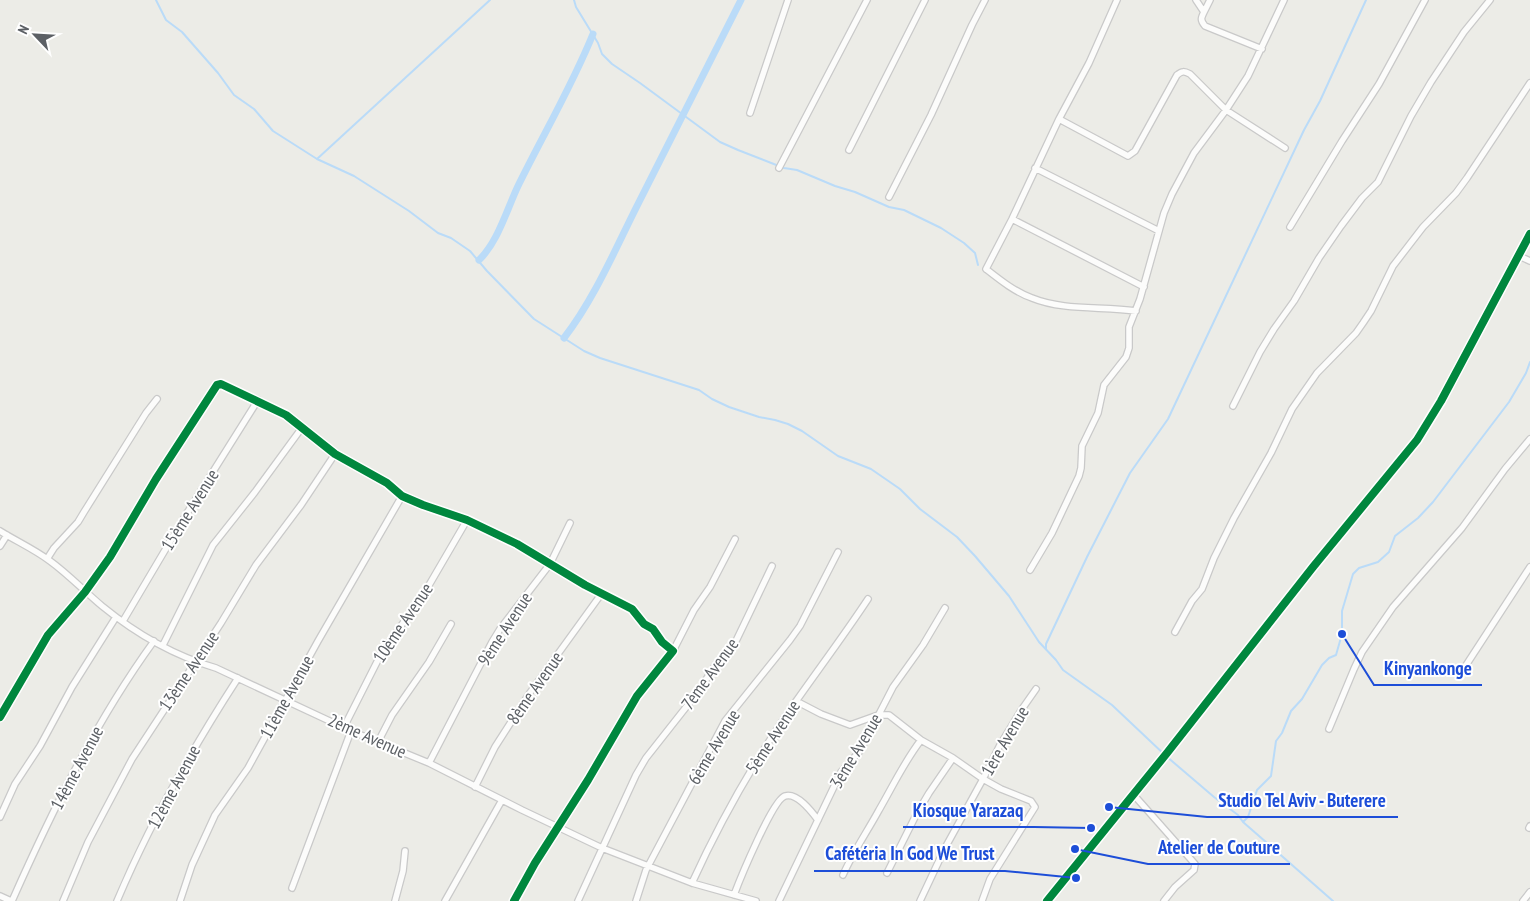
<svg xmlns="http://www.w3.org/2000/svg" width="1530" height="901" viewBox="0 0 1530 901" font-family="'PT Sans Narrow',sans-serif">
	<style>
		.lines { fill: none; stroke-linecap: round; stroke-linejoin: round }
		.stream { stroke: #badbf8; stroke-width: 2 }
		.canal { stroke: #badbf8; stroke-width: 7 }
		.minor-casing { stroke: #c9c9c9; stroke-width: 8 }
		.minor { stroke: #fcfcfb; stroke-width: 5.5 }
		.cycleway-casing { stroke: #fff; stroke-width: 11 }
		.cycleway { stroke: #00873e; stroke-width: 8 }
		.labels { text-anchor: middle; stroke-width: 4; stroke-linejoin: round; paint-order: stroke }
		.street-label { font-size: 18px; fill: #5c6065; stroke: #fff }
		.leader { fill: none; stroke: #1d4ed8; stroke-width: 2 }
		.callout-dot { fill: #1d4ed8; stroke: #fff; stroke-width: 2 }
		.callout-label { font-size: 19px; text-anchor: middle; font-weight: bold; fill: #1d4ed8; stroke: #fff; stroke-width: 4; stroke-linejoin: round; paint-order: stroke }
	</style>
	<rect width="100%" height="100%" fill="#ecece7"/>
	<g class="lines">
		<!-- stream -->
		<path class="stream" d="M156,0L166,20L182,32L218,73L234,95L254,109L273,131L317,159L354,176L409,211L438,233L451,238L470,251L487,271L534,319L584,351L600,358L699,390L712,399L729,407L759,417L775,420L788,424L802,431L838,456L871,469L900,489L920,509L957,537L975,556L1009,596L1039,642L1056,660L1063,670L1112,705L1166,756L1214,797L1238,815L1243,822
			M574,0L576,7L598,43L602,54L612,64L640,83L720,142L738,150L784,168L797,170L835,186L855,192L889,207L904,210L941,228L964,243L975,253L978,265
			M317,159L490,0
			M1046,649V644L1087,557L1130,473L1168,419L1304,130L1320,101L1366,0
			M264,734L284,696
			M1333,901L1243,822L1248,817L1257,790L1271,776L1276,741L1282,733L1291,711L1302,699L1322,665L1329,658L1336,655L1342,634V611L1353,574L1359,568L1378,562L1389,552L1395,536L1418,518L1433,502L1509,402L1526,373L1530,362"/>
		<!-- canal -->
		<path class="canal" d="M479,260C498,242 507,209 518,186C543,135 572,86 593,34
			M564,338C594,299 614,252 636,208C671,139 706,69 741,0"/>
		<defs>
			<path id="minor" d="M1117,0L1089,63L1059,119L1012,219L986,269C1000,280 1015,292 1032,298C1064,311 1102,306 1136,311
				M1196,0L1204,12C1201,18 1200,20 1205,26L1262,49
				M1204,12L1210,0
				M750,113L788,0
				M1059,119L1128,156L1135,151L1177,75C1182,71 1184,71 1190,74L1226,110L1285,148
				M849,150L925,0
				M779,168L867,0
				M1035,168L1159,231
				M889,197L931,115L972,25L985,0
				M1012,219L1144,287
				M1290,227L1342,141L1379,84L1425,0
				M1519,256L1530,261
				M1233,406L1260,352L1274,329L1294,301L1319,258L1341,226L1362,198L1378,182L1411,116L1431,82L1464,32L1490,0
				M0,531C16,541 34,549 50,561C68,574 84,591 102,606C135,633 175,656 216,668L351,731L429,763L522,810L602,848L692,883L756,901
				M0,546L7,535
				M47,559L54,548L78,522L84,512L146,413L157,399
				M1030,570L1052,533L1079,476L1081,468L1082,446L1098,413L1104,385L1126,357L1129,348V327L1140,299L1164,213L1172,194L1194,153L1226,110L1248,76L1284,0
				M123,621L187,513L258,400
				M1175,632L1192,601L1202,589L1214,558L1234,518L1271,453L1292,409L1317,373L1356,333L1363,323L1371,311L1393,266L1423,227L1456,193L1467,178L1530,83
				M163,645L213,545L255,492L301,429
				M673,651L694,610L710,587L735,539
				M1459,676L1530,567
				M796,701L821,714L850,725L878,715H889L921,740L953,758L983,779L1001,789L1031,801L1035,807L990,879L982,901
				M0,717L48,635L85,592L110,557L156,479L217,385L221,384L286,415L335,454L387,483L402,496L423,505L467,520L517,544L585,585L632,609L644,624L653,629L662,642L673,651L637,696L588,780L535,863L514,901
				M344,727L381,654L425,592L467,520
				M1329,729L1354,669L1362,652L1393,607L1462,528L1505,469L1530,439
				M378,742L392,715L429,662L451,624
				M429,763L492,642L500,629L550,564L570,523
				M475,787L495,747L529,694L602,593
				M1133,794L1195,864L1194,870L1175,887L1164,901
				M0,817L15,784L40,746L72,687L116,617
				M1529,828L1530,826
				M887,873L916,815L929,793L953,758
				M843,875C853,852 867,832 879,810C893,786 904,762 921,740
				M692,883C718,826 748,772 783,720C811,679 841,640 868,599
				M292,888L351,731
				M734,895C740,879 773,799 785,796C797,792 812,812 818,820
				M0,896L11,901
				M12,901C52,811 96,721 154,641
				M63,901L88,842L132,759L221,623L256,565L301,505L335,454
				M117,901C150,823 192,749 238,678
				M180,901L192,865L215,815L248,768L318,641L402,496
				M395,901L403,871L405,851
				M445,901L502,800
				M578,901L636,775L646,758L698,692L716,664L736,641L772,566
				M636,901L646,870L725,721L790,640L800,626L838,552
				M779,901L841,772L860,751L893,687L923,645L945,608
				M920,901L945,848L983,779L1000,745L1022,709L1036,689
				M1047,901L1167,753L1313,567L1417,440L1441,401L1530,234
				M1523,901L1530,892"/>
		</defs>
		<!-- minor casing -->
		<use href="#minor" class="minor-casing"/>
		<!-- minor -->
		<use href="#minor" class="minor"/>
		<defs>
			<path id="cycleway" d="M0,717L48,635L85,592L110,557L156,479L217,385L221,384L286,415L335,454L387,483L402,496L423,505L467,520L517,544L585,585L632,609L644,624L653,629L662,642L673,651L637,696L588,780L535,863L514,901
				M1047,901L1167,753L1313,567L1417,440L1441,401L1530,234"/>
		</defs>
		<!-- cycleway casing -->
		<use href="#cycleway" class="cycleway-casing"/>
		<!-- cycleway -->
		<use href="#cycleway" class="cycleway"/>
	</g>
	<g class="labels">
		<!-- street labels -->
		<g class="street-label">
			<text transform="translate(190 510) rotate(-58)" y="6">15ème Avenue</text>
			<text transform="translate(403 623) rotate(-56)" y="6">10ème Avenue</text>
			<text transform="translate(505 629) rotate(-57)" y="6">9ème Avenue</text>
			<text transform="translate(189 671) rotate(-56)" y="6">13ème Avenue</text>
			<text transform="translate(710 674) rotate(-54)" y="6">7ème Avenue</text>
			<text transform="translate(535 688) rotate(-55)" y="6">8ème Avenue</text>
			<text transform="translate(287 697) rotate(-61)" y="6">11ème Avenue</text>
			<text transform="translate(367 736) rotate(24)" y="6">2ème Avenue</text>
			<text transform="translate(773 737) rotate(-57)" y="6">5ème Avenue</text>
			<text transform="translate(1005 741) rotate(-60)" y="6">1ère Avenue</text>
			<text transform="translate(714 747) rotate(-59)" y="6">6ème Avenue</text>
			<text transform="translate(856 751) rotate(-59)" y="6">3ème Avenue</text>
			<text transform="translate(77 768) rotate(-62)" y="6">14ème Avenue</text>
			<text transform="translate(174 787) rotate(-62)" y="6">12ème Avenue</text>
		</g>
	</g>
	<!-- callouts -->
	<path class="leader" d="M1342 634L1374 685H1482M1109 807L1207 817H1398M1091 828L1034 827H903M1075 849L1148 864H1290M1076 878L1005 871H814"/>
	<g class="callout-dot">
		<circle cx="1342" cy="634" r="5"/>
		<circle cx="1109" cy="807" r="5"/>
		<circle cx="1091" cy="828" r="5"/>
		<circle cx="1075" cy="849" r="5"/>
		<circle cx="1076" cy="878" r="5"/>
	</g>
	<g class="callout-label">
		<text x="1428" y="675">Kinyankonge</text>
		<text x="1302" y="807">Studio Tel Aviv - Buterere</text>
		<text x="968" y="817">Kiosque Yarazaq</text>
		<text x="1219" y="854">Atelier de Couture</text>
		<text x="910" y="860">Cafétéria In God We Trust</text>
	</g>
	<!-- north arrow -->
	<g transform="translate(35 35) rotate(295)" stroke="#ffffff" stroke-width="4" paint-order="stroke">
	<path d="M0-4L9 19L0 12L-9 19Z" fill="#5c6065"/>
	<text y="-8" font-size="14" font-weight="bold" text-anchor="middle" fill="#5c6065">N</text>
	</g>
</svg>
